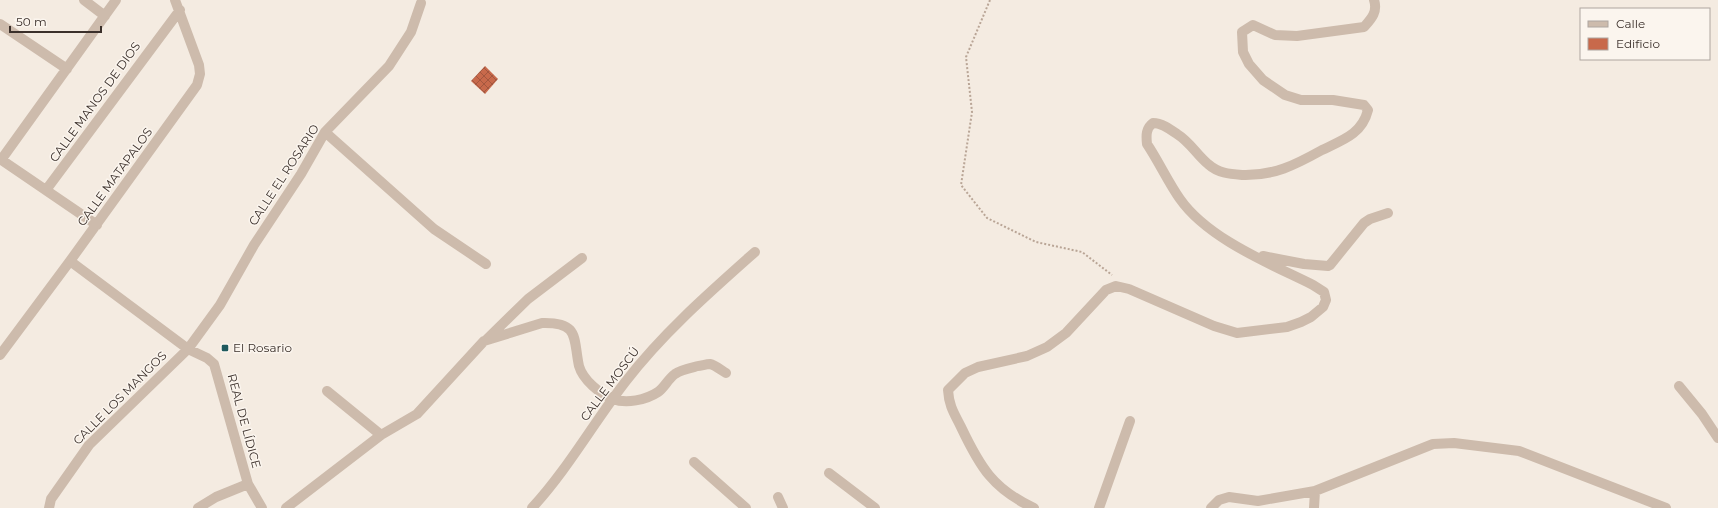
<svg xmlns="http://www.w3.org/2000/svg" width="1718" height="508" viewBox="0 0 1718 508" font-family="Montserrat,sans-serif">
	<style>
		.building { fill: url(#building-cross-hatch) }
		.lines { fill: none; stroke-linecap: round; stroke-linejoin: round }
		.path { stroke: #b9a596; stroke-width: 2; stroke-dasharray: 2 2; stroke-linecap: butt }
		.minor { stroke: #cdbbac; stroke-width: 10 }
		.poi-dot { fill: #1f5a5e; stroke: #fbf5ee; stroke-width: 1.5 }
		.labels { text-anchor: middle; stroke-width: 3; stroke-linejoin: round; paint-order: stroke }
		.street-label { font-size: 12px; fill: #3b302b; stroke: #fbf5ee }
		.poi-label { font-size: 12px; fill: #3b302b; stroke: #fbf5ee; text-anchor: start }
	</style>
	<defs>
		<pattern id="building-cross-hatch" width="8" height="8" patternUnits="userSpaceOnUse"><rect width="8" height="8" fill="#c8694b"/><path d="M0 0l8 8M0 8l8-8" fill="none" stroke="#a4573f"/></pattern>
	</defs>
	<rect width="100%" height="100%" fill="#f4ebe1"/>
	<!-- building -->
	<path class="building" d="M485,66L498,79L485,94L471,81Z"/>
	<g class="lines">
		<!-- path -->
		<path class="path" d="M990,0L966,57L972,112L961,185L987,218L1036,242L1082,252L1112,275"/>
		<!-- minor -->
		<path class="minor" d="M84,0L105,16
			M0,24L67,69
			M325,132L434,229L486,264
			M0,159L97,225
			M1,160L116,0
			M46,190L180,10
			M1263,256L1304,264L1328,266L1330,265L1364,223L1370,219L1388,213
			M70,261L188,349L207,358L214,364L248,484L216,497L198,508
			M486,340L528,299L582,258
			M0,355L70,261L197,85L200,74L199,65L175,0
			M1679,386L1702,414L1718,438
			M327,391L381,435
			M694,462L746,508
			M829,473L875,508
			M248,484L262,508
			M778,497L783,508
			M49,508L51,499L89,445L188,349L220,305L254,245L301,174L325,132L389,66L411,32L421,3
			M286,508L381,435L417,414L484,341L542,323C580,322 573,338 579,366C583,380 600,394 613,399C626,404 646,400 658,392C664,388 668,379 675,374C680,370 690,368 698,366C701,366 706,364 710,364C715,365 721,370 726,373
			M532,508C568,469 594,422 626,381C663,333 710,292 755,252
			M1034,508C993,489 980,467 961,427C954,413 949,406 948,390L965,373L978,367L1027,356L1047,347L1066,333L1106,290L1116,286L1129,289L1214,326L1237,333L1287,327L1301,322L1311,317L1323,307L1326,300L1324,292L1313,285C1271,264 1208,239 1180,199C1168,182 1159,162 1147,144C1146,135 1146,128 1153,123C1162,123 1170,129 1177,134C1190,142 1197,155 1208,164C1218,173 1229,174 1242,175C1274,176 1295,165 1322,150C1343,140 1362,134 1368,110L1364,105L1333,100H1301L1285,95L1263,80L1249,64L1243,52L1242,32L1253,25L1275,35L1297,36L1364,27C1371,19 1378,12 1374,0
			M1099,508L1130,421
			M1211,508L1219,500L1229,497L1258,501L1315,491L1433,444L1454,443L1519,451L1666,508
			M1314,508L1315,491"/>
	</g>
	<!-- markers -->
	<rect class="poi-dot" x="221" y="344" width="8" height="8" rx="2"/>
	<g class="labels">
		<!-- street labels -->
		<g class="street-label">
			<text transform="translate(95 102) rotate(-54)" y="4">CALLE MANOS DE DIOS</text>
			<text transform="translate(284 175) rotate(-57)" y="4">CALLE EL ROSARIO</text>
			<text transform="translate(115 177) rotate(-54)" y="4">CALLE MATAPALOS</text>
			<text transform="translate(610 384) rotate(-53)" y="4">CALLE MOSCÚ</text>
			<text transform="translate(120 398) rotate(-45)" y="4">CALLE LOS MANGOS</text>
			<text transform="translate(244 421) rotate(75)" y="4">REAL DE LÍDICE</text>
		</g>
		<!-- poi labels -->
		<g class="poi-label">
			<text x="233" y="352">El Rosario</text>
		</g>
	</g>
	<!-- legend -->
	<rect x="1580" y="8" width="130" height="52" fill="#fbf5ee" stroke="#aea6a0"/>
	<rect x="1588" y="21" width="20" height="6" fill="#cdbbac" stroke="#aea6a0"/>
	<text x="1616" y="28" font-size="12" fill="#3b302b">Calle</text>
	<rect x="1588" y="38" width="20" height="12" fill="#c8694b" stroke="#aea6a0"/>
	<text x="1616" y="48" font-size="12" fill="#3b302b">Edificio</text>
	<!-- scale -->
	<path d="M10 26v6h91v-6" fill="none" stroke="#3b302b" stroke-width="2"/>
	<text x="16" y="26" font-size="12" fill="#3b302b" stroke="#fbf5ee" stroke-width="3" paint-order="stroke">50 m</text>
</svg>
